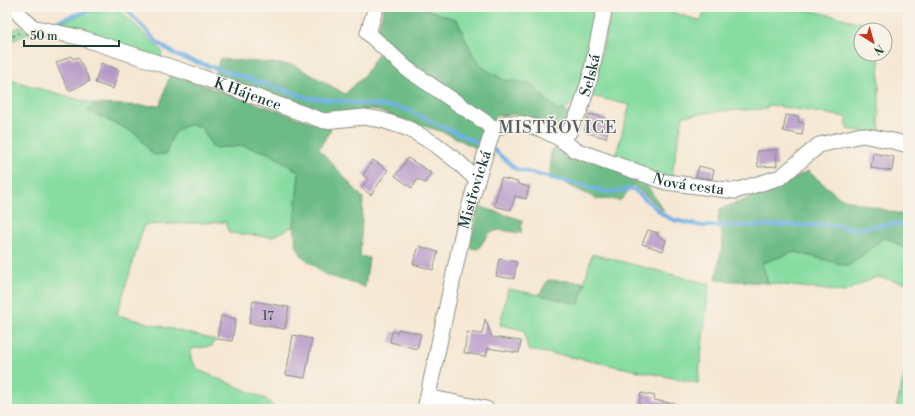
<svg xmlns="http://www.w3.org/2000/svg" width="915" height="416" viewBox="0 0 915 416" font-family="'Libre Bodoni',serif">
	<style>
		.green { fill: #87dda0; stroke: #538d6a }
		.forest { fill: #6dbc86; stroke: #467c5d }
		.lines { fill: none; stroke-linecap: round; stroke-linejoin: round }
		.stream { stroke: #70b1e4; stroke-width: 4 }
		.building { fill: #b697c7 }
		.street-casing { stroke: #8a9284; stroke-width: 17 }
		.path { stroke: #8a9284; stroke-width: 2.5; stroke-dasharray: 3 3; stroke-linecap: butt }
		.street { stroke: #fff; stroke-width: 15 }
		.labels { text-anchor: middle; stroke-width: 3; stroke-linejoin: round; paint-order: stroke }
		.number-label { font-size: 13px; fill: #455459 }
		.street-label { font-size: 15px; fill: #1f3d34; stroke: #f7f3e8 }
		.quarter-label { font-size: 17px; letter-spacing: 1px; fill: #545c67; stroke: #f7f3e8 }
	</style>
	<rect width="100%" height="100%" fill="#f7f3e8"/>
	<filter id="ink" filterUnits="userSpaceOnUse"><feTurbulence type="fractalNoise" baseFrequency=".025" numOctaves="2"/><feDisplacementMap in="SourceGraphic" scale="8" xChannelSelector="R" yChannelSelector="G"/><feConvolveMatrix kernelMatrix="1 2 1 2 8 2 1 2 1" color-interpolation-filters="sRGB"/></filter>
	<filter id="wash" filterUnits="userSpaceOnUse"><feTurbulence type="fractalNoise" baseFrequency=".012" numOctaves="4" result="noise"/><feDisplacementMap in="SourceGraphic" scale="16" xChannelSelector="R" yChannelSelector="G"/><feGaussianBlur stdDeviation="0.9" result="paint"/><feColorMatrix in="noise" values="0 0 0 0 0 0 0 0 0 0 0 0 0 0 0 0 0 1.4 0 .05"/><feComposite in="paint" operator="in"/></filter>
	<g filter="url(#wash)">
		<rect width="100%" height="100%" fill="#f6e7d3"/>
		<!-- green -->
		<path class="green" d="M114,7H116L162,51L161,58L48,28L85,13Z
			M420,7H597L580,87L573,102L566,109L559,111L540,94L533,85L504,80L485,69L473,55L457,20Z
			M613,7H655L701,21L706,7H797L866,24L865,30H861V54H879V122L881,134L847,129V117L769,105L766,109L721,111L683,116L671,179L614,161L630,105L591,96Z
			M20,27L30,33L7,43V33Z
			M7,79L94,104L88,111L129,130L139,136L145,145L166,154C170,141 174,127 189,125C193,124 198,127 202,128L213,148L244,146L269,153L299,172L294,226L272,237L229,233L225,222L144,225L117,315L215,340L212,346L191,349V359L198,370L266,399L275,409H7Z
			M885,237L908,250V283L876,277L844,292L768,283L762,263L795,252L848,266Z
			M592,254L709,284L698,383L566,356L528,350L524,330L500,325L508,289L540,295L579,304Z
			M908,358V409H896Z"/>
		<!-- forest -->
		<path class="forest" d="M384,7H420L457,20L473,55L485,69L504,80L523,82L533,85L540,94L559,111L564,110L570,116L562,126L517,114L496,116L484,133L480,150L446,133L372,109L329,115L214,76L220,59L294,65L345,94L364,76L378,54L385,46L377,32Z
			M170,74L331,129L319,149L363,198L360,256L369,258L365,287L326,275L302,256L296,245L294,226L299,172L269,153L244,146L213,148L202,128C198,127 193,124 189,125C174,127 170,141 166,154L154,155L145,145L139,136L129,130L88,111L94,104L160,106Z
			M560,147L644,181L664,211L633,185L621,200L597,199L550,176L551,150Z
			M808,171L840,198L908,216V250L885,237L848,266L795,252L762,263L768,283L716,280L723,240L718,220L720,209L761,194Z
			M478,206L522,220L521,233L500,230L490,232L478,249L470,248Z
			M548,280L585,282L579,304L539,295Z"/>
		<g class="lines">
			<!-- stream -->
			<path class="stream" d="M124,7L158,43L178,56L309,98L403,108L485,146
				M48,25L66,18L100,7
				M491,149L494,150L516,169L535,174L609,192L633,189L665,216L674,220L702,226L832,225L853,229L894,224L908,225"/>
		</g>
		<g id="blocks">
			<!-- building -->
			<path class="building" d="M71,56L73,59L78,57L90,81L69,91L56,63Z
				M101,63L119,70L113,89L95,83Z
				M589,114L606,118L604,125L609,127L606,138L584,132Z
				M786,115L799,117L798,122L804,123L802,135L783,131Z
				M776,150L777,166L758,167L757,151Z
				M873,153L894,157L892,171L871,168Z
				M408,158L431,173L425,183L418,179L412,188L395,176Z
				M373,160L388,170L371,195L361,188L368,179L363,175Z
				M699,166L714,170L712,179L696,177Z
				M501,178L518,182V184L529,187L526,199L515,196L511,210L494,206Z
				M648,230L658,233L657,236L666,240L663,251L642,244Z
				M419,246L438,252L433,270L413,264Z
				M499,259L517,262L514,279L496,276Z
				M253,301L289,307L285,329L249,323Z
				M221,316L236,319L232,341L217,339Z
				M485,319L492,337L521,341L519,353L488,348L486,356L464,353L467,332L482,334Z
				M398,329L421,334L417,349L390,342L392,331L397,333Z
				M293,335L312,339L305,378L286,375Z
				M641,393L655,396L654,400L675,404L674,409H639L640,405L639,403Z"/>
		</g>
	</g>
	<g filter="url(#ink)">
		<use href="#blocks" fill-opacity="0" stroke="#8a9284" stroke-width="1"/>
		<g class="lines">
			<defs>
				<g id="street">
					<path id="s1" d="M14,7L20,15L32,27L82,38L201,77L324,121L364,117L382,120L409,129L435,144L457,161L477,180"/>
					<path d="M376,7L368,33L407,69L485,122L493,130"/>
					<path id="s2" d="M493,130L507,123L525,124L543,130L559,138L569,132L580,110L590,78L605,7"/>
					<path id="s3" d="M559,138L575,150L666,182L735,191L781,177L819,145L862,135L893,141L908,145"/>
					<path d="M427,397L486,409"/>
					<path id="s4" d="M425,409L465,222L477,180L493,130"/>
				</g>
			</defs>
			<!-- street casing -->
			<use href="#street" class="street-casing"/>
			<!-- path -->
			<path class="path" d="M7,39L19,33"/>
			<!-- street -->
			<use href="#street" class="street"/>
		</g>
	</g>
	<g class="labels">
		<!-- number labels -->
		<g class="number-label">
			<text x="268" y="320">17</text>
		</g>
		<!-- street labels -->
		<g class="street-label">
			<text dy="5" stroke="none"><textPath href="#s2" startOffset="143">Selská</textPath></text>
			<text dy="5" stroke="none"><textPath href="#s1" startOffset="253">K Hájence</textPath></text>
			<text dy="5" stroke="none"><textPath href="#s3" startOffset="139">Nová cesta</textPath></text>
			<text dy="5" stroke="none"><textPath href="#s4" startOffset="225">Mistřovická</textPath></text>
		</g>
		<!-- quarter labels -->
		<g class="quarter-label">
			<text x="558" y="133">MISTŘOVICE</text>
		</g>
	</g>
	<!-- margin -->
	<rect width="915" height="416" fill="none" stroke="#f7f3e8" stroke-width="24"/>
	<!-- north arrow -->
	<g transform="translate(873 42) rotate(143)"><circle r="19" fill="#f7f3e8" stroke="#a1aaa0"/>
	<path d="M0-3L7 15L0 10L-7 15Z" fill="#c8321e"/>
	<text y="-6" font-size="11" font-weight="bold" text-anchor="middle" fill="#1f3d34">N</text>
	</g>
	<!-- scale -->
	<path d="M24 40v6h95v-6" fill="none" stroke="#1f3d34" stroke-width="2"/>
	<text x="30" y="40" font-size="12" fill="#1f3d34" stroke="#f7f3e8" stroke-width="3" paint-order="stroke">50 m</text>
</svg>
